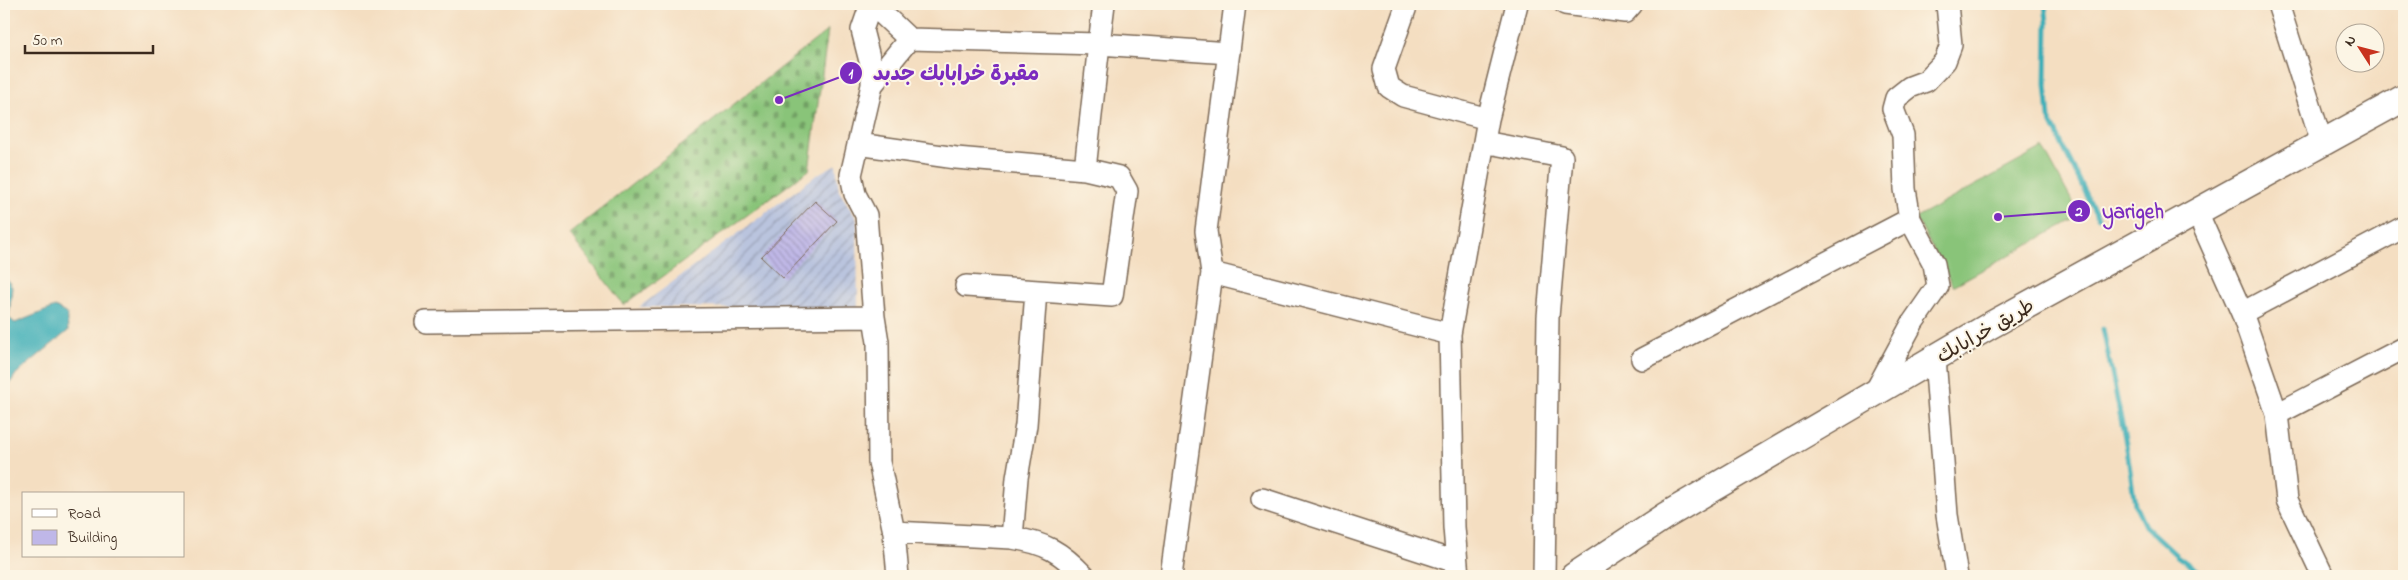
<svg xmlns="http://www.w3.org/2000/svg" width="2408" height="580" viewBox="0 0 2408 580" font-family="'Indie Flower','Playpen Sans Arabic',sans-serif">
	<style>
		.industrial { fill: url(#industrial-furrows) }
		.cemetery { fill: url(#cemetery-stones); stroke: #62774c }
		.pitch { fill: #89c479; stroke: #62774c }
		.water { fill: #3daeb7; stroke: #3c6c6a }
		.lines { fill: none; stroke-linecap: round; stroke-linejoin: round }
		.stream { stroke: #3daeb7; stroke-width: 5 }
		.building { fill: url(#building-back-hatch) }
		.minor-casing { stroke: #7c6957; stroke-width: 24 }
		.major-casing { stroke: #7c6957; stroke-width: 29 }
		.minor { stroke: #fff; stroke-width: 21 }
		.major { stroke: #fff; stroke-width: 26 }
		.labels { text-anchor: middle; stroke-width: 4; stroke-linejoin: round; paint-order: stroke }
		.street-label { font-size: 20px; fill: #3b2a1e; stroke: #fcf5e5 }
		.leader { fill: none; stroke: #7b2cbf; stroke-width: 2 }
		.callout-dot { fill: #7b2cbf; stroke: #fcf5e5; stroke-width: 2 }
		.mark-label { font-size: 15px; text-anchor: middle; font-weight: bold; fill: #fff }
		.callout-label { font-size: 21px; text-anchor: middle; font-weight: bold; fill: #7b2cbf; stroke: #fcf5e5; stroke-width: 4; stroke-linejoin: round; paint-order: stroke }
	</style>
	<defs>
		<pattern id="industrial-furrows" width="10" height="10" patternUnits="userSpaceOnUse" patternTransform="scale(1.25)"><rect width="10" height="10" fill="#bac4de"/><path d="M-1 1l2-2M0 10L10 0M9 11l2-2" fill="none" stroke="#989fb3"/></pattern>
		<pattern id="cemetery-stones" width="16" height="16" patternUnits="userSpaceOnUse" patternTransform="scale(1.25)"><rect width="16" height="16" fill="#89c479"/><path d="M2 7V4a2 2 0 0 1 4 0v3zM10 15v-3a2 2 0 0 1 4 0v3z" fill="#719f63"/></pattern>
		<pattern id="building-back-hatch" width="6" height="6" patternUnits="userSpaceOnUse" patternTransform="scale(1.25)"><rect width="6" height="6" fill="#bfb7e8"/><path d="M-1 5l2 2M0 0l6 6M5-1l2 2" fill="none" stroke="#9c95bb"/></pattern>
	</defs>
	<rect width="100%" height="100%" fill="#fcf5e5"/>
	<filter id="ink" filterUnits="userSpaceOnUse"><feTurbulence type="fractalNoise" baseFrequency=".02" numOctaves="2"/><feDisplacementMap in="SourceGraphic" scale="10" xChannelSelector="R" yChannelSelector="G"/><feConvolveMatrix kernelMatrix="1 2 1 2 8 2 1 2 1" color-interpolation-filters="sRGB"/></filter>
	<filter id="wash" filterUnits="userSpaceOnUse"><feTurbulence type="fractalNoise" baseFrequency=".0096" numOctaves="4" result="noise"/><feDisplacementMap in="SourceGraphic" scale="20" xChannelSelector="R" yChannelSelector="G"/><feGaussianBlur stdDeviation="1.12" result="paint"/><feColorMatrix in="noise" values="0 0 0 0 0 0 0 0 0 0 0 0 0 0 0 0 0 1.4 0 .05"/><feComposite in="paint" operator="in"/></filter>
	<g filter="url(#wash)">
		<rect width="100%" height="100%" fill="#f4dec1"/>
		<!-- industrial -->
		<path class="industrial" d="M836,164L839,191L857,219L858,308L639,307L818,174Z"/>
		<!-- cemetery -->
		<path class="cemetery" d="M828,30L809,170L624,305L569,234Z"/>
		<!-- pitch -->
		<path class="pitch" d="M2043,148L2080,216L1953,286L1916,218Z"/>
		<!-- water -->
		<path class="water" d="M4,275L12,287L9,318L15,323L55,307L67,314L68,331L16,374L4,393Z"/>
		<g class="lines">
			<!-- stream -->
			<path class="stream" d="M2045,4L2047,22L2046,84L2049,118L2098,218
				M2103,329L2127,449L2135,505L2145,526L2177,556L2205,576"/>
		</g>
		<g id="blocks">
			<!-- building -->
			<path class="building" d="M815,201L837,221L783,278L761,257Z"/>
		</g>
	</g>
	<g filter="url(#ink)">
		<use href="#blocks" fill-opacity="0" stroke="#7c6957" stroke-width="1"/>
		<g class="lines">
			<defs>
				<path id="minor" d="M871,4L862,30L872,69V85L851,175L855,194L866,215L874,317L878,342L879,462L894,532L898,576
					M872,4L909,39L1099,44L1104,4
					M1407,4L1384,69L1389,87L1403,96L1488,119
					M1565,4L1625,12L1632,4
					M2278,4L2322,143
					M872,85L909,39
					M1484,142L1562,157L1548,317L1544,576
					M858,144L956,158L1085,169L1099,44L1229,53
					M2197,212L2242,313L2277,414L2287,500L2323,576
					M1212,273L1450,334
					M966,286L1112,296L1127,191L1119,177L1085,169
					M1036,291L1026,425L1017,478L1012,538C1046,543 1061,552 1084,576
					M2242,313L2404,227
					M426,322L874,317
					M1935,358L1947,515L1957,576
					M1642,359L1910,219
					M1874,394L1913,322L1938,286L1934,264L1910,219L1905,189L1903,135L1893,109L1896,98L1910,87L1926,81L1945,61L1951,45L1947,4
					M2277,414L2404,348
					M1262,499L1456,562
					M894,532L1012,538
					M1171,576L1212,273L1206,231L1235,4
					M1458,576L1454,527L1450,334L1488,119L1517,4"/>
				<path id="major" d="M1574,576L1665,516L1991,325L2404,98"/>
			</defs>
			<!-- minor casing -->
			<use href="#minor" class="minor-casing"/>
			<!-- major casing -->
			<use href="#major" class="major-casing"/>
			<!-- minor -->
			<use href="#minor" class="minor"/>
			<!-- major -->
			<use href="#major" class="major"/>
		</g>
	</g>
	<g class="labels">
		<!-- street labels -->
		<g class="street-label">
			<text transform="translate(1985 330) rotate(-30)" y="7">طريق خرابابك</text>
		</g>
	</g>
	<!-- callouts -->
	<path class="leader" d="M779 100L851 73M1998 217L2079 211"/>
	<g class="callout-dot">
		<circle cx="779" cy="100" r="5"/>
		<circle cx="1998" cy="217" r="5"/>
		<circle cx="851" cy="73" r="12"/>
		<circle cx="2079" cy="211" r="12"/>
	</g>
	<g class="mark-label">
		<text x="851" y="78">1</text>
		<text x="2079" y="216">2</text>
	</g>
	<g class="callout-label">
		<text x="956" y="80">مقبرة خرابابك جدبد</text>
		<text x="2133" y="218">yarigeh</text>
	</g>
	<!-- margin -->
	<rect width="2408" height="580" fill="none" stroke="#fcf5e5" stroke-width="20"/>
	<!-- legend -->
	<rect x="22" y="492" width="162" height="65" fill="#fcf5e5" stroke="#afa495"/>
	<rect x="32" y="509" width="25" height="8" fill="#ffffff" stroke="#afa495"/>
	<text x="68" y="518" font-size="15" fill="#3b2a1e">Road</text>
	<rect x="32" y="530" width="25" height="15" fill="#bfb7e8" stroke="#afa495"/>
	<text x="68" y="542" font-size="15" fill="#3b2a1e">Building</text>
	<!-- north arrow -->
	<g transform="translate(2360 48) rotate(306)"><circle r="24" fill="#fcf5e5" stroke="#afa495"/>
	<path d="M0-4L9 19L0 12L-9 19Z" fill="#c8321e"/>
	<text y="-8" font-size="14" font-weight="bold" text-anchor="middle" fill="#3b2a1e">N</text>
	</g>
	<!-- scale -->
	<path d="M25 45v8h128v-8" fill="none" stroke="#3b2a1e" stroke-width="2.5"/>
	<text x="32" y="45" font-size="15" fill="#3b2a1e" stroke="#fcf5e5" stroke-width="4" paint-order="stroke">50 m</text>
</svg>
